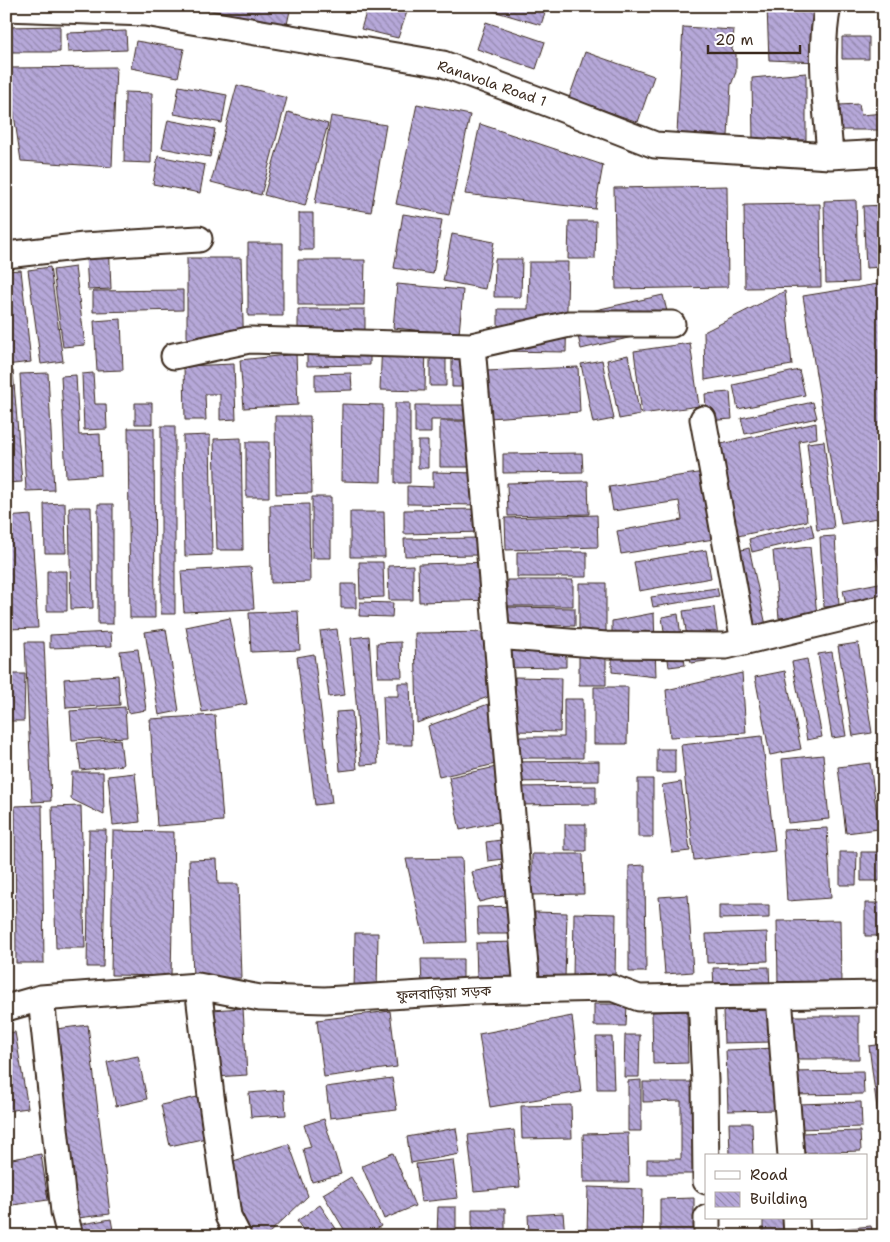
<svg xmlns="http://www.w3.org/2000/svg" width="890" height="1242" viewBox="0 0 890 1242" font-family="'Shantell Sans','Noto Sans Bengali',sans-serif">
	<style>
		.building { fill: url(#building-back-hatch); stroke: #3b2a1e }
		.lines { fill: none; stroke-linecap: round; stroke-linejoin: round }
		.street-casing { stroke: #3b2a1e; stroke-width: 29 }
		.street { stroke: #fff; stroke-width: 25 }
		.labels { text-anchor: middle; stroke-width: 5; stroke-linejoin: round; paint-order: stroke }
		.street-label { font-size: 14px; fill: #3b2a1e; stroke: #fff }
	</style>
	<defs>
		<pattern id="building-back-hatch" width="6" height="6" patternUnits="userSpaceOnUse" patternTransform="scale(1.25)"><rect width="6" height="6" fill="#b6a8d9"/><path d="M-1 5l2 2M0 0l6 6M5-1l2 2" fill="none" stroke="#9589af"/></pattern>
	</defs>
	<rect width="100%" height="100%" fill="#fff"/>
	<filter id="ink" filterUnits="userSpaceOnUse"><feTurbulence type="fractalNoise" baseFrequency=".02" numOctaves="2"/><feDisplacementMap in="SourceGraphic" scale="10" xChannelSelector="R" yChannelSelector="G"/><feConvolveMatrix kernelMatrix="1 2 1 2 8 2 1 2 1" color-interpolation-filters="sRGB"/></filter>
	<g filter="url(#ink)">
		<!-- building -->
		<path class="building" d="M194,6H291L286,29L194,9Z
			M368,6H409L398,38L361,29Z
			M484,6H547L541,25L483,8Z
			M767,7L820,8V62L769,60Z
			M486,22L545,42L536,69L477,49Z
			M60,26V52H6V27Z
			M683,27L734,30L732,50L736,54V72L731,85L728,136L677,133Z
			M126,31L127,50L68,52L67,33Z
			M842,37H869V59H842Z
			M136,41L184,49L178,77L131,68Z
			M585,52L654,76L638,122L569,98Z
			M116,67L112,167L21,161L7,68Z
			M806,73V140L753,141L752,78Z
			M237,85L287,98L261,195L211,182Z
			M179,86L227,95L222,123L174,114Z
			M125,92L152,93L151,163L124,162Z
			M417,104L470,115L449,215L396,204Z
			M859,104L861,115L884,113V130H841L839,105Z
			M288,112L328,124L305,206L264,195Z
			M331,116L386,125L371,212L315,203Z
			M168,120L215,129L210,157L162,148Z
			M480,124L603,165L595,209L465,194Z
			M158,156L205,165L200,193L153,184Z
			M727,186L728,287L616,289L614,188Z
			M856,200L858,282L826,283L824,201Z
			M820,204L821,287L745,288L744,205Z
			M884,205V267L866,268L863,206Z
			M299,213H313V250H299Z
			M403,214L442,220L433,274L394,268Z
			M569,221H596L595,259H568Z
			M452,234L494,242L485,289L443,281Z
			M109,239L111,289L88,290L85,240Z
			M248,243H283V316H248Z
			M187,258H241L244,354L187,357Z
			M495,259H522L521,297H494Z
			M298,260H365L364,305H298Z
			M529,262H568L566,352L498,351V309H528Z
			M50,267L63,361L41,364L28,270Z
			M75,267L85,345L63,347L53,270Z
			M21,270L31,362L6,365V271Z
			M884,283V517L841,524L803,296Z
			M397,284L463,290L459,334L393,328Z
			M183,290V310L93,312V291Z
			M785,291L792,365L705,380L704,332Z
			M663,295L671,328L581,349L573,315Z
			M298,309H365V345H298Z
			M121,319L123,370L97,371L94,321Z
			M382,339L426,340L425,391L380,390Z
			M690,343L699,406L642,414L634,351Z
			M430,345H446V386H430Z
			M452,346H469V387H452Z
			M370,348V365L307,366V349Z
			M296,354L298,405L244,408L240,360Z
			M628,355L640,415L619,419L607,360Z
			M602,360L614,419L593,423L581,364Z
			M234,364L236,419L220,420V394H205L206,420H185L184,366Z
			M578,367L580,412L489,418L486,371Z
			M799,370L805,395L738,409L733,385Z
			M13,371L22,482L6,483V372Z
			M48,373L54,490L26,491L20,374Z
			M93,373L95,404H106L107,429L84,430L82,374Z
			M351,373L352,390L315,391V374Z
			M76,375L79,435L100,434L101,475L66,477L61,376Z
			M730,392L732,419L707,421L705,394Z
			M813,402L817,418L745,434L741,418Z
			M135,403H152V424H135Z
			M395,403H410V483H395Z
			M342,404L383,405L381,482L341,481Z
			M415,405H470V420H431V433H415Z
			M275,416H310L312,493L276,494Z
			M440,421H478V467H440Z
			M816,423L817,438L799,441L807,521L738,536L721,444Z
			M161,426H175V614H161Z
			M128,428H154L155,618H130Z
			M210,435L212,555L185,556L183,436Z
			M241,438L243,550H217L214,439Z
			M418,441H428V468H418Z
			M824,441L834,528L817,530L807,443Z
			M246,442H269V497H246Z
			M582,453L583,472L503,473V454Z
			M710,471L720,538L621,554L617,531L682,520L679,501L613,511L609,487Z
			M433,472L478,473L477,505L407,504V486L433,487Z
			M588,481L589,514L508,516L507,483Z
			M312,497H331V558H312Z
			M65,503L66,553H45L44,504Z
			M98,504H113V624H98Z
			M309,504L310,582L271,583L270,505Z
			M69,507H91L93,608L71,609Z
			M482,509L483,532L404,534V510Z
			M350,512H384L385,557H350Z
			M31,515L38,628L6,629V517Z
			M597,515L598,547L506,550L505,518Z
			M811,524L814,537L752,552L749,539Z
			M835,536L839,606L824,607L820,537Z
			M480,538V555L405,556L404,539Z
			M884,545V568L879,569L875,547Z
			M810,547L817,615L779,618L773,551Z
			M749,548L769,639L754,642L734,552Z
			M706,550L711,578L639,591L634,562Z
			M517,552H587V577H517Z
			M359,562H383L384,597L360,598Z
			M494,562L495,600L419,602L418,564Z
			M413,565V600H389L388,566Z
			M251,567L254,609L184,612L181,571Z
			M47,571H67V611H47Z
			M507,580H573V606H507Z
			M884,582V619L850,625L843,590Z
			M579,583H606V685H579Z
			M341,584H356V608H341Z
			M717,588L719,596L653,607L651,597Z
			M360,602L393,603L392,617L359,616Z
			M506,607L575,608V626L524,625V643H511Z
			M714,607L721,659L691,663L683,611Z
			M298,611L300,650L251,652L249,613Z
			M654,613L656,677L612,672V621Z
			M678,614L685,665L669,667L662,617Z
			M230,618L247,704L202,712L186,627Z
			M166,629L179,711L159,715L145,632Z
			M337,629L345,695L329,697L320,631Z
			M111,632L112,646L50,648V635Z
			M498,632L499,693L417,723L415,633Z
			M369,636L378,764L361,765L351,638Z
			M25,642H44L51,801L32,802Z
			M401,642L402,677H378L377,643Z
			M858,643L872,733L853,736L838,646Z
			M884,645V687H883L877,646Z
			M138,649L146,710L128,713L120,651Z
			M503,650H566V667L503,668Z
			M832,652L846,736L832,738L818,654Z
			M314,654L332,803L315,805L297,657Z
			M807,659L822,737L807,740L792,662Z
			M785,671L801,749L770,755L755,677Z
			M742,673L746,733L670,737L666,690Z
			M9,674H25L24,721H7Z
			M118,675L120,705L66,708L64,679Z
			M515,677L561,678L560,732L515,731Z
			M398,683H410L412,745H385L383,696H398Z
			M594,687H628L627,744H594Z
			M564,699H583V758H510V737H564Z
			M491,703L500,763L439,777L428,726Z
			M125,707L127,737L72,740L70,711Z
			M352,711L357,769L340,771L336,712Z
			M215,715L223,821L157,826L150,719Z
			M762,736L775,851L694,860L681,745Z
			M120,739L123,765L81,770L77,743Z
			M6,741H9L8,788L6,787Z
			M657,749H675V773H657Z
			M823,755L829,819L788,823L782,759Z
			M599,761V781L510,782V762Z
			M870,763L879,829L846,833L838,767Z
			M501,766L512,819L460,830L449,777Z
			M72,772H103L104,815L71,799Z
			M135,773L140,822L113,825L108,776Z
			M638,779H653V837H638Z
			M681,782L690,851L672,853L662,785Z
			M596,786V804L518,805L517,787Z
			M42,805L44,963H16L15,806Z
			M81,806L85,948H56L52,807Z
			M565,824H586V851H565Z
			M827,828L831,898L787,901L783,830Z
			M89,830H106L103,967H87Z
			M113,831L174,832L171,976L111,975Z
			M516,838L519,857L488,861L486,842Z
			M840,852H857L856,885H840Z
			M861,852H880V881H861Z
			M532,854H583L584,894L532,895Z
			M462,858L466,942L425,943L406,859Z
			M217,859L218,884H238L241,978L193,979L189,860Z
			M512,863L519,892L479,902L472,872Z
			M645,865L646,972H629V866Z
			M882,867H884V894H883Z
			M6,870L11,936L6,937Z
			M688,895L693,972L665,974L659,897Z
			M865,903H884V936H865Z
			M719,905H769V918L719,919Z
			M520,906V934H478L477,907Z
			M535,912L567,913L565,977L534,976Z
			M574,913L616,914L615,978L573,977Z
			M840,920L841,984L778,985L777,921Z
			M767,932L768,961L707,963L706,934Z
			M355,933H378L377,992H354Z
			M516,942L517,979L477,980L476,943Z
			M876,950H884V966H876Z
			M421,959H463V988H422Z
			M769,967L770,989H714L713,968Z
			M594,1004H627L626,1026H594Z
			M243,1008L247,1075L215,1077L211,1010Z
			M772,1010L773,1042L724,1043L723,1011Z
			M390,1011L397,1067L324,1077L317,1020Z
			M687,1011L688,1063L653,1064L652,1012Z
			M572,1016L581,1092L490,1107L479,1034Z
			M792,1016H859V1059H793Z
			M88,1025L110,1214L62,1220L40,1031Z
			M15,1032L28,1108L6,1111V1033Z
			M625,1035H640L639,1077H624Z
			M596,1037H612L614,1089H597Z
			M884,1044V1163L869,1046Z
			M777,1048L778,1110L728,1111L726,1050Z
			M138,1056L147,1099L116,1106L107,1062Z
			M863,1071L864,1094L791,1095L790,1072Z
			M392,1078L397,1110L330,1118L326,1087Z
			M641,1080V1131H628V1081Z
			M643,1082H701L702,1174H647V1159H681V1101L643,1102Z
			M284,1090L286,1115L251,1117L249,1093Z
			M202,1096L211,1137L170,1146L161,1105Z
			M861,1102L862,1127L798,1129V1104Z
			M571,1105L572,1138L522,1139L521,1106Z
			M324,1119L341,1174L312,1182L303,1149L311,1147L304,1125Z
			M729,1123H752L753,1156H730Z
			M456,1128L460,1154L411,1163L407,1137Z
			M514,1130L520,1187L474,1191L468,1135Z
			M860,1131L861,1151L802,1153L801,1133Z
			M628,1133L629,1182H584L583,1134Z
			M289,1144L308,1196L266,1236H237L217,1166Z
			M393,1153L415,1206L384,1219L362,1166Z
			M41,1154L48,1200L6,1206V1160Z
			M453,1160L458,1198L421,1202L416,1164Z
			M351,1177L381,1226L365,1236H348L323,1194Z
			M588,1187L643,1189L642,1236H587Z
			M694,1198V1234H660V1199Z
			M320,1205L341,1236H307L297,1221Z
			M438,1207H456V1236H437Z
			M472,1209H505V1236H472Z
			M563,1213L565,1236H529L528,1215Z
			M763,1218H792V1236H763Z
			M111,1219L114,1236H66L65,1227Z
			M871,1226L873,1236H799V1233Z"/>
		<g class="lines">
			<defs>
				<path id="street" d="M828,6C818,54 827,107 830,156
					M6,8L145,13L443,64L555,106L655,145L830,156L884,153
					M6,255L84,246L199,239
					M472,346L569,324H672
					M174,356L249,340L472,346L527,990
					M703,419L744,642
					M496,636L606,645L726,646L884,608
					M198,986L211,1096L228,1216L238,1236
					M779,996L791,1156
					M701,997L705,1081L706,1181
					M41,998L64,1212L70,1236
					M6,1008L41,998L198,986L260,998L325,1000L471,991L612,988L639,998L884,994
					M707,1218V1236
					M796,1218L797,1236"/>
			</defs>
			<!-- street casing -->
			<use href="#street" class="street-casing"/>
			<!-- street -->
			<use href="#street" class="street"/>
		</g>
	</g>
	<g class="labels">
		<!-- street labels -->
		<g class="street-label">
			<text transform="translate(492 83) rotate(19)" y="5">Ranavola Road 1</text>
			<text transform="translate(444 993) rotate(-3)" y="5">ফুলবাড়িয়া সড়ক</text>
		</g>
	</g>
	<!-- margin -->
	<rect width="890" height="1242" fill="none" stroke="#fff" stroke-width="25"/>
	<rect x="12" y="12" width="865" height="1217" fill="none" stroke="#3b2a1e" stroke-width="2" filter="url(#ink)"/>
	<!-- legend -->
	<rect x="705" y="1154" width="162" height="65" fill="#ffffff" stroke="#b1aaa5"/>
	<rect x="715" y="1171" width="25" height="8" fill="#ffffff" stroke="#b1aaa5"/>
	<text x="750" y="1180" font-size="15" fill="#3b2a1e">Road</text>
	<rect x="715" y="1192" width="25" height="15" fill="url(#building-back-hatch)" stroke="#b1aaa5"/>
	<text x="750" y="1204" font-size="15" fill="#3b2a1e">Building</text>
	<!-- scale -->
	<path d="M708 45v8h92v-8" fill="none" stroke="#3b2a1e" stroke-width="2.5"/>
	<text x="715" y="45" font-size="15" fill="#3b2a1e" stroke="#ffffff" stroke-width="4" paint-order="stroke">20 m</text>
</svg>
